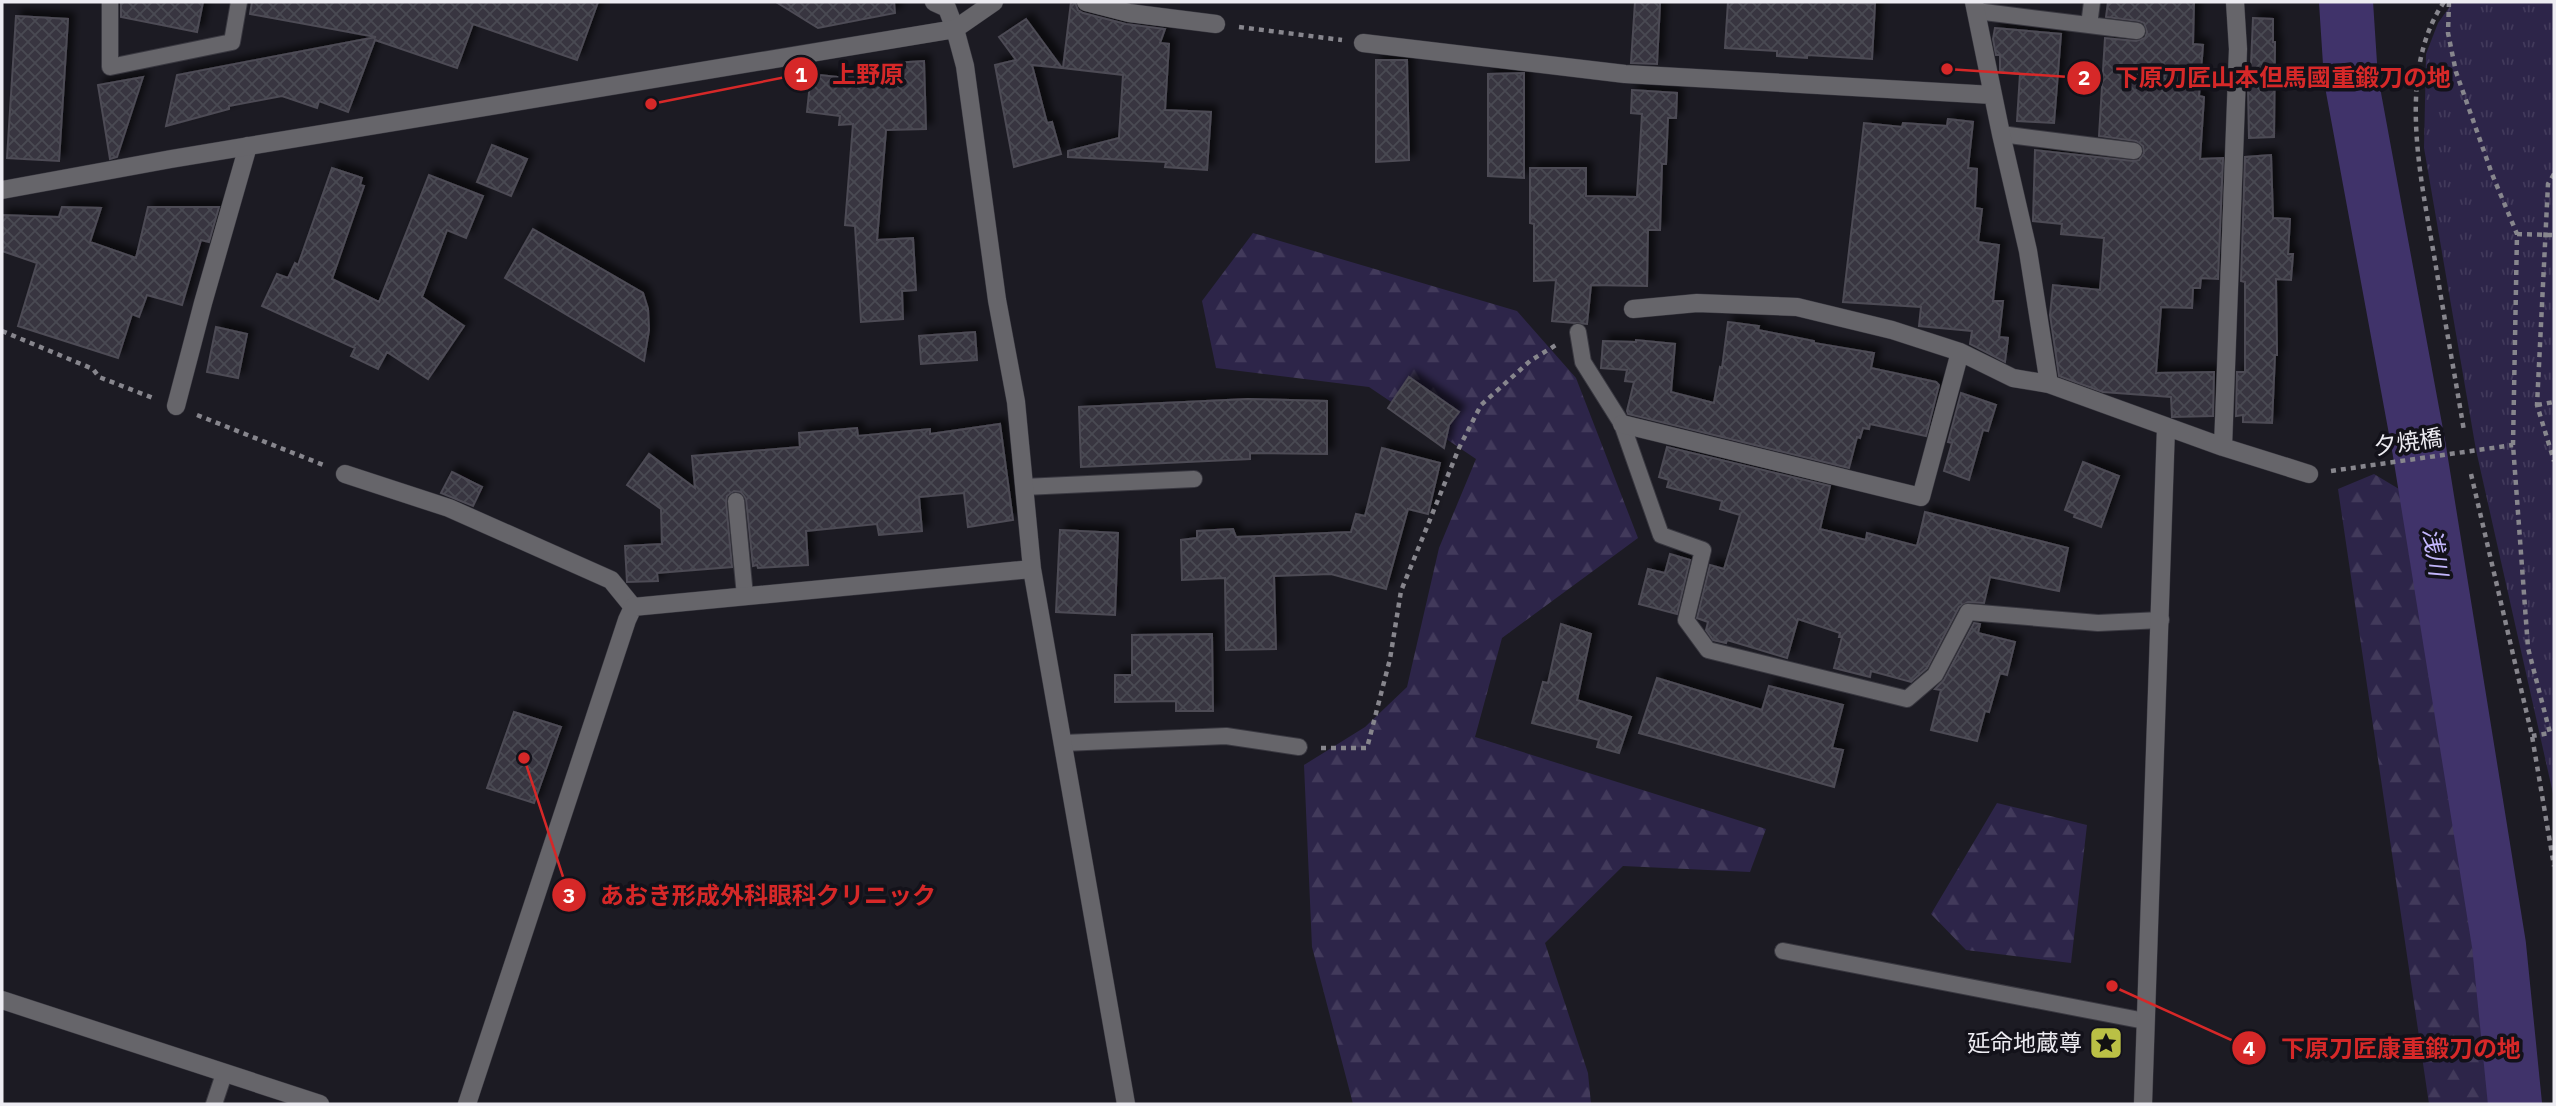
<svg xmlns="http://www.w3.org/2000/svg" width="2556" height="1106" viewBox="0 0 2556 1106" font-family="'IBM Plex Sans','Noto Sans JP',sans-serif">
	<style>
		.forest { fill: url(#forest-firs) }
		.park { fill: url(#park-tufts) }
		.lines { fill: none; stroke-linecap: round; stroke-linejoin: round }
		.river { stroke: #40336a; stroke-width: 54 }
		.building { fill: url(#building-cross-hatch); stroke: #4d4b55; stroke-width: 2; filter: url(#shadow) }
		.service-casing { stroke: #393840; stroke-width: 18 }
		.minor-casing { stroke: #393840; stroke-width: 19 }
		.tertiary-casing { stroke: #393840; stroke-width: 19 }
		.path { stroke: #87868d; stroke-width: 4.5; stroke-dasharray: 5 5; stroke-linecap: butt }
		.service { stroke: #66656a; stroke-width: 16 }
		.minor { stroke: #66656a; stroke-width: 18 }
		.tertiary { stroke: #66656a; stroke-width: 18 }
		.labels { text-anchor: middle; stroke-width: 7; stroke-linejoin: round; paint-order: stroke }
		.street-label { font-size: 23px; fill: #edecf2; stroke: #13121a }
		.poi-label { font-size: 23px; fill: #edecf2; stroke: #13121a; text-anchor: end }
		.water-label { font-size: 24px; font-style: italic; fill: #c3b7fc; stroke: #13121a }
		.leader { fill: none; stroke: #d62828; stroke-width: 2.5 }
		.callout-dot { fill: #d62828; stroke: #13121a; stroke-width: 2.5 }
		.mark-label { font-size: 21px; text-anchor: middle; font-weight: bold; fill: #fff }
		.callout-label { font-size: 24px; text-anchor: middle; font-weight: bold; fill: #d62828; stroke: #13121a; stroke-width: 7; stroke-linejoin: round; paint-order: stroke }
	</style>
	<defs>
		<pattern id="forest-firs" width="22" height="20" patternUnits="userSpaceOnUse" patternTransform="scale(1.75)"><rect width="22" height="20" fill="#2d2549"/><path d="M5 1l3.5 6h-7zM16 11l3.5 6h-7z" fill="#423a5b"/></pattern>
		<pattern id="park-tufts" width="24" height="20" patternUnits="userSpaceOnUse" patternTransform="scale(1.75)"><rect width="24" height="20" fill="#2d2549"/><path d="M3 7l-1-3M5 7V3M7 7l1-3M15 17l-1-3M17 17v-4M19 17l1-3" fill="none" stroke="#423a5b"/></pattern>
		<pattern id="building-cross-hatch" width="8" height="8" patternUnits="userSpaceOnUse" patternTransform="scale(1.75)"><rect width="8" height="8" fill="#37353f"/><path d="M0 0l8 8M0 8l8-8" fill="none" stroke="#4a4952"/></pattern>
		<filter id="shadow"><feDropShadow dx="6" dy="-6" stdDeviation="3.5" flood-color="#0009"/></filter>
	</defs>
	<rect width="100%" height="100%" fill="#1c1b23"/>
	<!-- forest -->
	<path class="forest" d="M1253,233L1517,311L1576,378L1638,538L1502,638L1475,737L1766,829L1750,872L1623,866L1545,943L1588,1073L1591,1104H1353L1312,947L1304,765L1365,727L1407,687L1439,548L1476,459L1369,387L1216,368L1202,301Z
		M2374,474L2404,492L2463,875L2493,1104H2429L2338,489Z
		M1997,803L2087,825L2071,963L1966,950L1931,914Z"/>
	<!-- park -->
	<path class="park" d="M2453,2H2554V798L2476,450L2424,148L2426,54L2438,23Z"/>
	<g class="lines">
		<!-- river -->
		<path class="river" d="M2346,2L2351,79L2419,448L2499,945L2515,1104"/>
	</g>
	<!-- building -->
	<path class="building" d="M121,2H120H203L197,32L121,17Z
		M252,2H598L577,60L473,24L457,68L375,40L348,112L319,101L317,108L282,96L229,106V109L166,126L177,75L376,37L250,14Z
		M776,2H894L895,13L818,28Z
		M1071,2H1075L1078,10L1083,13L1126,24L1165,29L1160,43L1169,44L1165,110L1211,112L1207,170L1165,167L1166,162L1068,157V151L1119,138L1123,75L1063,68Z
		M1635,2H1659L1660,4L1657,64L1631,63Z
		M1728,2H1836L1875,4L1872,59L1807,55V58L1777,56V51L1725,48Z
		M2108,2H2194L2193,44L2203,45L2199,96L2204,97L2200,159L2223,158L2218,279L2201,278L2200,288H2193L2192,308L2161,307L2156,373L2214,372L2213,416L2172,417L2171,397L2103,392L2059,376L2050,315L2053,285L2100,290L2104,238L2061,234L2062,224L2033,221L2035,150L2133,161L2139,160L2144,153L2143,146L2136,141L2099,136L2105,38L2136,41L2145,38L2147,32L2144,23L2139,21L2106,17Z
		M16,16L68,19L59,161L7,158Z
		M2253,18L2273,19V42H2275L2274,137L2249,138L2248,89H2250Z
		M1026,19L1062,68L1032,65L1047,123L1052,122L1061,154L1014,167L995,65L1016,60L999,37Z
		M1995,28L2061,34L2054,123L2017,121L2020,74L2000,72V55H1996L1993,39Z
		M1376,60H1407L1409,160L1376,162Z
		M924,61L926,129L886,130L877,240L913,238L916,290L902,291L903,319L861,322L855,226L845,225L853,124L839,125L840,116L807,112L811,74L847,78L849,69L893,68V63Z
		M1524,73V178L1488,176V74Z
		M143,77L117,157L110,159L98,85Z
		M1632,90L1677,93L1676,118H1668L1666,164H1662L1660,230H1648L1647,286L1591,285L1587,324L1552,321L1556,280L1534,281V224L1530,223V168H1586V196L1637,197L1642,114L1631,113Z
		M1948,119L1973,122L1968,168L1977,169L1975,208L1982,209L1978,242L1999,245L1993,301H2003L1999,337L2008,338L2005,362L1970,344L1972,331L1919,326L1921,307L1843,302L1864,123L1902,127L1903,123L1947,126Z
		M492,145L527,159L511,196L477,182Z
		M2271,155L2273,218L2290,219L2288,254H2293L2291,280L2276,279L2277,355H2275L2272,423L2243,422V415L2236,416L2237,372H2245V282L2241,281L2245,157Z
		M332,168L362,178L360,185L364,186L332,279L379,302L429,175L483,196L466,238L447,230L422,297L464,326L428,379L387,352L378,369L351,356L355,348L262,306L277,274L288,278L295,263L298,265Z
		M62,207L101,208L90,242L136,258L148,207H219L209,242L201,240L182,305L147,295L139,317L132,314L118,358L18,326L37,263L2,251V215L59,217Z
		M533,229L643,293L648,309L649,330L644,361L505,278Z
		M1728,322L1759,326L1758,330L1814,341V343L1874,353L1871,368L1936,382L1939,385L1926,436L1870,424L1869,429L1863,428L1860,438L1857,437L1849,468L1628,414L1627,411L1634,382L1625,381L1627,370L1601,368L1603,341L1636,342V340L1675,344L1671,392L1714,403L1720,367L1722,368Z
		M216,327L247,334L238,378L207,372Z
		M975,332L977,360L921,364L919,336Z
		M1409,377L1459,412L1449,425L1444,448L1388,408Z
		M1961,393L1996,405L1988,431L1983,430L1969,480L1944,471L1952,443L1948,442Z
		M1248,399L1327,401V454L1250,453V459L1081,467L1079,407Z
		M1000,424L1013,520L968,527L964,493L919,497L922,531L879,535L877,524L806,531L808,565L758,568L757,565L753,566L746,499L741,492L734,491L727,496L726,501L732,567L657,573L658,581L627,582L625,546L662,544L661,509L627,485L649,454L695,488L692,456L800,447L799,433L857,428L858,436L930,429V434Z
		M1667,447L1830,486L1820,529L1866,540L1867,533L1917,546L1925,512L2068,548L2059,591L1990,577L1984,603L1968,602L1959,607L1927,668L1911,682L1871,671L1870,677L1834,668L1842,637H1839L1840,633L1798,619L1787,658L1727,640L1726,643L1713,640L1706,630L1708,622L1697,618L1710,565L1724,569L1740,515L1720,509L1722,501L1667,487L1669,480L1659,477Z
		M1382,448L1440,463L1428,514L1408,509L1386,589L1331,574L1274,576L1276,649L1226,650L1225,578L1182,580L1181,540L1197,538V531L1233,529L1236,537L1351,532L1356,514L1365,516Z
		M2083,462L2119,476L2101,527L2074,517L2075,514L2065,510Z
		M452,472L482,487L473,506L441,493Z
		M1060,530L1118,533L1115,615L1056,612Z
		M1670,554L1690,560L1677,614L1639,604L1648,569L1665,573Z
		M1974,623L1980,624L1978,633L2015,642L2007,675L2000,673L1989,712L1985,711L1977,741L1931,730L1941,690L1935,689L1944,680Z
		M1561,624L1591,634L1577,700L1631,717L1619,753L1597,747L1599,740L1532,723L1543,682L1548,683Z
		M1212,634L1213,711H1176V701L1115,702V675H1132V635Z
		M1657,678L1762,710L1769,686L1843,705L1832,748L1843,750L1834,787L1639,733Z
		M514,712L561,727L534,803L487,788Z"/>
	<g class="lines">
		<defs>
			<path id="service" d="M110,2V67L232,42L239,2
				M1976,11L2137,31
				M2089,25L2092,2
				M2001,134L2134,151
				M1578,332L1583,362L1622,424L1661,535L1703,550L1686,620L1708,650L1907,699L1935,675L1968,612L2098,623L2161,620
				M1024,487L1194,479
				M736,501L745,596
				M1064,743L1226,736L1299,747
				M1783,951L2145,1021
				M214,1104L224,1074"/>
			<path id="minor" d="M934,2L947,8L955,29
				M1086,2L1129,13L1216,24
				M1974,2L2001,134L2028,251L2049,384
				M1363,43L1625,74L1993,95
				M1633,309L1697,303L1797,307L1892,330L1960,352L2013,378L2049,384L2223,447L2309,474
				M176,406L203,303L248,146
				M1622,424L1921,497L1960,352
				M2223,447L2238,49L2235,2
				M345,474L449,508L611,580L633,607
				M2143,1104L2166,427"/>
			<path id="tertiary" d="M955,29L965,66L997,300L1016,402L1032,569L1126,1104
				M2,190L171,159L955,29L994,2
				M2,1000L320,1104
				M467,1104L627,620L633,607L1032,569"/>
		</defs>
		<!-- service casing -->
		<use href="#service" class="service-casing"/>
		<!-- minor casing -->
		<use href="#minor" class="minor-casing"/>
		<!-- tertiary casing -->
		<use href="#tertiary" class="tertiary-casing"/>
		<!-- path -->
		<path class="path" d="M2444,2C2394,75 2423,187 2436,267C2445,322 2455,376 2464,431
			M2449,2L2448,33L2456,72L2492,174L2517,234L2513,445L2528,648L2550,733L2532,736
			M1239,27L1342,40
			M2554,174L2548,184L2537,405L2554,461
			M2517,234L2554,235
			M2,331L93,369L99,377L153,398
			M2537,405L2554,402
			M197,415L326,466
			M2331,471L2513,445
			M2471,474L2532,736L2554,866
			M1321,748H1367L1390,659L1401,591L1459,448L1481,405L1530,361L1556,345"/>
		<!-- service -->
		<use href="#service" class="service"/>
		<!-- minor -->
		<use href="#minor" class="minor"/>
		<!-- tertiary -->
		<use href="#tertiary" class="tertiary"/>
	</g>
	<!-- icons -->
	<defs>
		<symbol id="sight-square" viewBox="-11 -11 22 22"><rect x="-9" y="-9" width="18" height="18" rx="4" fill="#bac045" stroke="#13121a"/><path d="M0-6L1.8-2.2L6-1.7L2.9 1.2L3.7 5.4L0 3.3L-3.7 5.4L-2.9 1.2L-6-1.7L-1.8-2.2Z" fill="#111"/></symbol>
	</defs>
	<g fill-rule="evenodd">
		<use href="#sight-square" x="2087" y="1024" width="38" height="38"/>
	</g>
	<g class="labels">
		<!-- street labels -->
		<g class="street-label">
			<text transform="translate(2408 442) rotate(-8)" y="8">夕焼橋</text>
		</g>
		<!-- poi labels -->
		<g class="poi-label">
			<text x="2082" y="1051">延命地蔵尊</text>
		</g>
		<!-- water labels -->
		<g class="water-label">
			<text transform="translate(2435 552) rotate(81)" y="8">浅川</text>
		</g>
	</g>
	<!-- callouts -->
	<path class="leader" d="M651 104L801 74M1947 69L2084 78M524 758L569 895M2112 986L2249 1048"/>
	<g class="callout-dot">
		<circle cx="651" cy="104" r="7"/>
		<circle cx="1947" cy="69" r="7"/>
		<circle cx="524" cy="758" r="7"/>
		<circle cx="2112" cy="986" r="7"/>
		<circle cx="801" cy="74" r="18"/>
		<circle cx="2084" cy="78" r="18"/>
		<circle cx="569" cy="895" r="18"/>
		<circle cx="2249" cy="1048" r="18"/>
	</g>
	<g class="mark-label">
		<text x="801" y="82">1</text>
		<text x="2084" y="85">2</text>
		<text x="569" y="903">3</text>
		<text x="2249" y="1056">4</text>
	</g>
	<g class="callout-label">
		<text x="868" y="83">上野原</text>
		<text x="2283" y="86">下原刀匠山本但馬國重鍛刀の地</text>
		<text x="768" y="904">あおき形成外科眼科クリニック</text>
		<text x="2401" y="1057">下原刀匠康重鍛刀の地</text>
	</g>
	<!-- border -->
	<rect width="2556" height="1106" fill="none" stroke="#edecf2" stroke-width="7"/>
</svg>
